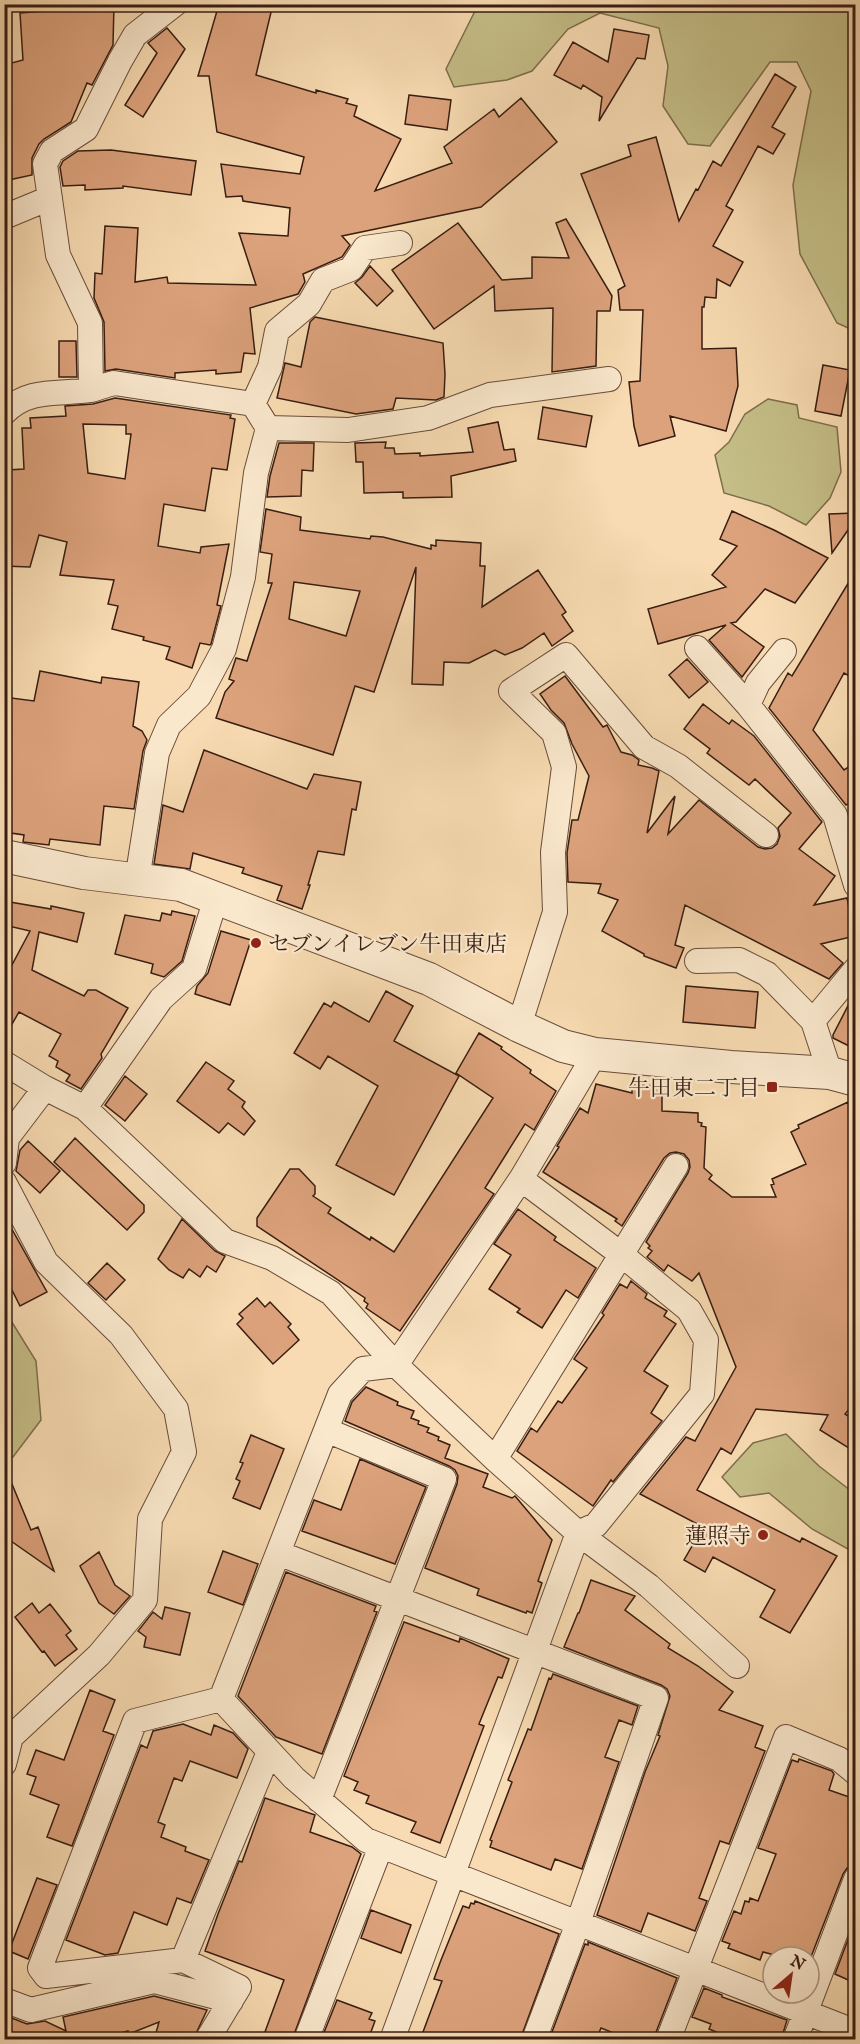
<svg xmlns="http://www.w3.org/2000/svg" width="860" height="2044" viewBox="0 0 860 2044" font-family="'IM FELL English','Noto Serif JP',serif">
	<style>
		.green { fill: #c5be87; stroke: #7e6e4c; stroke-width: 1.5 }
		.building { fill: #dca27c; stroke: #381d12; stroke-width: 1.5; fill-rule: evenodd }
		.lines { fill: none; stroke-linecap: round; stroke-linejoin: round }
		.minor-casing { stroke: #684c3a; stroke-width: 26 }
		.tertiary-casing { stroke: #684c3a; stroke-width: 34 }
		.minor { stroke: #fae8cd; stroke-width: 24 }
		.tertiary { stroke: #fae8cd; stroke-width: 32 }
		.poi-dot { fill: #8f2418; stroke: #fae8cd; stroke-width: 2 }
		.labels { text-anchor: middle; stroke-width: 4.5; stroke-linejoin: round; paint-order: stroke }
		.poi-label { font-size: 22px; fill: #381d12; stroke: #fae8cd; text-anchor: end }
	</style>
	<rect width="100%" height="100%" fill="#f8dbb2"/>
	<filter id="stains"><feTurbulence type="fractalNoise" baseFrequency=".00333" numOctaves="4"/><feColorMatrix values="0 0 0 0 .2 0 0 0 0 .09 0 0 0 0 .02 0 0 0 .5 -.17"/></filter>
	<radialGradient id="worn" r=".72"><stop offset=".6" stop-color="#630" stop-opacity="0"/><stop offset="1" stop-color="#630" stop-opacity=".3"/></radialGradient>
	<!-- green -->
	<path class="green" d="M478,5H855V331L837,323L800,254L793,185L811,91L797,62H770L710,146L688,144L663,106L668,66L659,28L600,13L568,29L532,71L507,80L454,87L446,69Z
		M768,399L797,405L799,418L837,427L841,472L830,498L806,525L769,506L724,493L715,455L729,442L745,414Z
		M5,1311L36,1361L41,1420L13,1457L5,1462Z
		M786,1434L819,1466L855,1494V1553L812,1529L769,1493L740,1497L722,1477L753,1443Z"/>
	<!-- building -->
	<path class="building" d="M86,4H114L113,45L92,85L87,83L71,122L44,139L39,144L32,158V175L4,181V65L23,60L20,13L87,8Z
		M219,4H273L256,75L316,93V90L348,99L346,103L357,106L354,116L401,139L375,191L452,163L444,147L494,109L499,117L521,98L557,142L481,207L342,236L350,245L342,257L303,274L305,282L298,294L250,308L255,354L244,353L241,372L216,374V370L175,373V378L116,369L105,371L104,322L94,298L95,273L102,274L105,226L138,228L135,282L167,277L168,283L256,285L239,233L288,236L290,208L243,201L242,196L226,197L221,164L300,174L304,157L217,132L209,76H198Z
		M167,28L185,49L143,117L125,105L157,53L148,43Z
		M614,29L649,35L645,59L637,58L599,121L602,97L583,85L581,89L554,75L573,42L608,62Z
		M775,74L796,87L772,127L785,134L773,154L758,146L726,206L733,210L713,246L743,262L730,286L717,279L716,298L705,297L704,307H702V349L736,348L738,386L726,431L670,416L675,436L639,446L634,426L629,382L640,381L643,310H620L618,290L625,286L581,174L631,156L628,145L656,137L679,221L696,189L698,190L713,161L721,166Z
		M409,95L451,100L447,130L405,124Z
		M111,150L196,161L191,195L123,186V188L85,190V185L63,186L60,167L63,161L78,151Z
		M566,219L612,296L610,311H597L596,366L552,372L553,308L495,311L494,286L434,329L392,270L458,223L502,280L532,278V257L569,258L556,223Z
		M370,266L393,291L377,306L355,283L362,277Z
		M315,317L443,343L445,374L444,397L436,400L396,398L393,409L356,414L277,398L285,363L301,367L310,322Z
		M59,341H76L77,377H59Z
		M823,365L850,370L841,416L815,411Z
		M115,398L231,415L230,418L235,419L227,470L212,468L205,511L164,504L158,546L200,553L201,547L229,544L217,605L221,606L211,644L210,645L200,643L192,668L166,659L170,647L143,640L144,637L112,629L118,606L108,604L114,580L60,575L67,542L39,535L30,567L4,566V524L10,525L7,470L24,469L22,428H31L30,418L66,416L65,406L93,404ZM83,424L126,425V434H131L125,479L88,473Z
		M543,407L592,416L586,447L538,439Z
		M498,422L504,450L514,449L516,461L451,476L452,497L403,498V492L364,493L363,462H356L355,443L386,442L385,448H394L395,454L420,453V456L473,452L468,428Z
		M279,443H314L313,471L302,470L301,496L267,497L270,476Z
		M266,509L301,517L300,530L323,533L370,539L371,536L383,537L431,549V545L436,546V540L481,543L480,566H485L482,607L538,570L566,612L562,615L573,631L552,646L544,633L522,648L505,655L495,650L469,663L444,662L443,685L412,684L416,567L374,692L355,686L333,755L216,718L225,692L234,681L229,679L236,658L247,661L272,583H268L272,554L260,552ZM294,582L360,591L346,636L289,619Z
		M732,511L774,530L828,558L795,603L765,589L736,622L731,623L764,647L742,677L709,640L726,625L658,644L648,609L726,587L712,575L737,546L720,539Z
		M855,513V520L832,553L829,514Z
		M855,572V679L844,673L813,730L844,770L855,763V799L846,805L769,708L788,673L792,676Z
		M687,659L708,682L689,698L669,675Z
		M40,671L101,683L102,677L139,682L133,726L142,731L147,740L143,751L134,809L104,806L100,845L50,839L49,845L23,842L24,835L4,832V697L34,701Z
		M565,676L603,727L607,725L608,727L621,752L632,755L639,760L638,765L652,768L659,771L647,833L675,796L668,834L699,800L758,847L765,849L772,848L777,844L780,836L778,828L791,813L755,779L749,785L707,753L710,749L684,729L703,704L729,724L732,720L754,736L822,822L799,849L835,876L814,905L847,898L855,936L821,944L843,963L829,979L685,905L675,945L684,948L676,968L644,956V954L602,931L618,900L598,893L601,884L568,882L567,853L572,820H578L589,776L572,744L564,723L551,710L540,694Z
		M204,750L307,789L314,774L361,782L356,810L352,809L344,855L318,851L308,885H310L302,909L277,900L282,886L242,873L244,868L193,853L190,869L154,864L163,805L183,812Z
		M4,901L51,909V906L84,913L77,942L39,932L32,970L84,996L88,990H96L128,1008L101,1054L102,1058L81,1089L66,1081L70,1075L56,1067L58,1061L49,1056L61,1034L19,1012L4,1038V980L30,931L4,925Z
		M172,911L195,916L182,961L164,977L151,973L153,964L115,954L125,915L160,921L162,913L171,915Z
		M221,931L251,940L230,1005L195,994L197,986L208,973Z
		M686,986L758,992L755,1028L683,1022Z
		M386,991L413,1006L394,1041L459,1076L394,1195L336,1165L378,1086L328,1056L320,1069L294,1053L324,1003L331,1007L334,1002L369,1022Z
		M855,992V1049L833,1038V1035Z
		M479,1033L502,1047L501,1049L531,1070L530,1073L556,1091L534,1130L525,1124L485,1188L494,1194L400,1331L366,1308L368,1304L364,1301L365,1298L257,1226V1218L290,1169H299L315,1186V1194L313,1196L331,1208L328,1213L370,1240L371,1237L394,1252L493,1098L456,1073Z
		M206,1062L234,1081L228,1089L245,1102L242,1107L255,1121L244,1135L228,1123L219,1133L177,1101Z
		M125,1076L147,1094L125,1121L105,1105Z
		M596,1084L632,1093V1085L662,1086V1111L698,1113V1122L702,1123L701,1126L706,1127L704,1168L712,1175L709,1179L732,1197H776L771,1185L774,1184L772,1179L806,1164L791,1132L799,1128L798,1125L848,1102L850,1107L855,1104V1402L845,1414L855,1420V1452L820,1430L828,1415L756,1409L731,1454L721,1448L697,1490L800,1542L802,1538L837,1556L790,1633L760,1617L775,1590L713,1557L705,1572L684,1560L703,1527L640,1494L686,1437L695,1441L736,1367L699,1273L692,1281L668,1265L664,1271L647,1257L652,1251L648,1248L650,1246L646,1242L688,1173L690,1167L689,1160L684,1154L676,1152L670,1153L664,1158L622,1226L615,1221L617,1219L543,1172L559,1147L557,1146L580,1108L588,1113Z
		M75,1138L144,1205V1212L127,1230L54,1162Z
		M28,1141L60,1171L40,1193L16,1171L20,1150Z
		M518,1209L556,1237L554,1240L596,1268L578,1298L566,1290L542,1328L517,1312L520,1309L489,1289L511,1255L494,1244Z
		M4,1215L47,1292L20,1306L4,1274Z
		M182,1219L215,1251L225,1256L216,1272L207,1266L200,1277L189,1269L183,1278L169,1270L158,1259Z
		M107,1263L125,1280L106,1300L88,1283Z
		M631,1281L647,1294L645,1298L667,1311L664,1316L676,1324L644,1371L668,1386L651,1413L662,1421L613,1482L611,1480L593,1506L517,1451L531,1428L537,1432L558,1401L562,1403L587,1368L574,1359L604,1315L602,1313L620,1284L627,1288Z
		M257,1298L265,1307L270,1302L291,1324L288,1327L299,1340L273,1364L237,1324L243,1318L239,1314Z
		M366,1387L398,1402L397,1405L414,1411L411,1418L419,1421L418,1424L429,1428L427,1432L439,1437L438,1440L450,1445L445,1458L488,1474L483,1487L512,1498L515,1496L552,1540L538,1581L542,1583L532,1613L527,1611L526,1613L477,1595L479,1589L425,1568L457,1484L458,1476L455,1470L449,1466L345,1421L352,1402Z
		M251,1435L284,1449L260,1509L233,1498L240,1481L236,1479L243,1463L240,1462Z
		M360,1459L426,1487L395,1564L302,1531L314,1500L341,1510Z
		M4,1472H7L31,1530L38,1527L54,1571L8,1539L4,1540Z
		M223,1551L258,1564L243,1605L208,1592Z
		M99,1552L115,1585L130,1596L114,1614L99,1603L80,1566Z
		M286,1572L376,1606L374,1611L377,1612L322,1754L276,1737L238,1696Z
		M591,1580L635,1596L625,1610L670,1644L668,1648L698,1666L733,1692L719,1710L763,1726L755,1747L765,1751L729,1844L720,1841L699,1898L707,1901L695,1931L648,1913L641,1932L597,1915L645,1772L660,1736L658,1735L670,1696L667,1689L661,1685L564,1647L578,1613H579Z
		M32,1603L39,1613L50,1604L71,1631L66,1635L77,1649L55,1666L44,1651L42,1652L15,1617Z
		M165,1607L190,1613L180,1655L144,1647L146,1637L138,1631L153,1612L162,1619Z
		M404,1622L459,1642L460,1638L509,1659L502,1678L498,1677L479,1724L484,1726L440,1843L411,1832L416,1822L366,1803L369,1796L354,1790L358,1782L344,1776Z
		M553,1674L638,1706L632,1725L619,1720L605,1757L619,1762L582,1869L555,1859L551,1870L490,1847L492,1841L490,1840L512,1782L508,1780L528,1729L531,1730L549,1678L551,1679Z
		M90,1690L115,1700L103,1731L114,1735L72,1846L47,1837L59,1805L30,1794L36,1777L27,1774L36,1750L64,1760Z
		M183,1724L211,1735L214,1725L233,1733L248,1749L237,1778L190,1761L182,1781L174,1778L158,1822L165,1825L161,1837L186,1847L185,1851L209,1860L191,1903L177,1898L167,1925L134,1912L118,1953L105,1955L66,1940L141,1745L147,1748L153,1731Z
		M799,1759L832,1771L834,1774L829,1790L855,1799V1865L847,1868L843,1874L809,1962V1957H782L763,1952L760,1960L728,1948L730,1944L722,1941L734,1911L741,1914L745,1901L749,1902L750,1898L758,1901L776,1854L758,1848L792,1760L798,1762Z
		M265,1798L315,1815L310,1832L352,1847L361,1854L292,2040H262L284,1980L205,1951L218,1914L239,1861L242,1862Z
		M37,1878L57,1885L28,1959L9,1951Z
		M475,1901L559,1934L520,2040H420L442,1981L434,1979L441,1960L463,1906L469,1908L471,1903L474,1904Z
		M371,1910L411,1925L401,1953L361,1938Z
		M855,1921V1983L835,1974Z
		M588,1942L677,1978L653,2040H631L601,2028L596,2040H549L585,1944L588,1945Z
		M704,1988L722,1995V1997L787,2020L781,2040H736L709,2029L711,2024L692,2017Z
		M154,1996L207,2010L193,2040H154L159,2022L129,2034L128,2031L95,2040H22L13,2035L4,2036V2015L27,2024L45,2021L66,2031L63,2017Z
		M337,2000L372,2013L369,2019L375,2021L368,2040H321Z"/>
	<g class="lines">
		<defs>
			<path id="minor" d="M4,217L50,198
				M91,390L90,323L58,255L45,164L52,151L86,129L120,61L135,35L175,4
				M253,404L270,367L277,331L309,304L323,280L351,269L365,248L400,243
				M4,413C29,387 59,395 91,390C98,388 106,385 114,383L253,404L268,428L256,473L243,577L224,649L199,696L169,725L157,753L137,880
				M268,428L348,430L428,418L490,395L609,379
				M697,648L748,705L835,815L856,885
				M748,705L758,683L784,651
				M697,961L739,960L767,974L813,1021L830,1073
				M813,1021L856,969
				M519,1026L555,912L553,852L564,767L554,733L511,691L566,655L644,747L678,766L766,835
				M4,1063L45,1088L85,1108L161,999L194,969L216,898
				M85,1108L225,1241L272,1258L331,1293L396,1365
				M4,1163L7,1138L45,1088
				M521,1179L622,1255L689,1310L706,1340L702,1394L596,1525L578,1533L649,1586L737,1666
				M4,1182L46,1262L121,1335L176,1409L184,1452L150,1519L145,1600L99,1655L11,1737L4,1764
				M495,1459L676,1166
				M278,1553L656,1698L578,1923L534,2040
				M221,1699L340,1394L363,1369L396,1365
				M319,1800L444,1479L326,1430
				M183,1960L269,1752
				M4,2000L31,2010L154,1981L231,2001
				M207,2040L239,1987L183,1960L46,1976L40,1968L135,1721L221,1699L294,1778L366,1840L856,2032
				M306,2040L381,1846
				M392,2040L578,1533L495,1459L396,1365L521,1179L595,1054
				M668,2040L786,1737L839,1759L856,1773
				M795,2040L856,1879"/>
			<path id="tertiary" d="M4,856L84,873L181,885L429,979L519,1026L563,1046L595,1054L731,1067L830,1073L856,1080"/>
		</defs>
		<!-- minor casing -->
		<use href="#minor" class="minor-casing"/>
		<!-- tertiary casing -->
		<use href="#tertiary" class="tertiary-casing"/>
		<!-- minor -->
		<use href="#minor" class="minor"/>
		<!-- tertiary -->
		<use href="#tertiary" class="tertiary"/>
	</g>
	<!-- markers -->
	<g class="poi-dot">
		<circle cx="256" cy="943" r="6"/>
		<rect x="766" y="1081" width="12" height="12" rx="3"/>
		<circle cx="763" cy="1535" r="6"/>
	</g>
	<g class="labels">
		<!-- poi labels -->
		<g class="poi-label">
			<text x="268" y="951" text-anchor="start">セブンイレブン牛田東店</text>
			<text x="760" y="1095">牛田東二丁目</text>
			<text x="751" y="1543">蓮照寺</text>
		</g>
	</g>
	<!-- margin -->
	<rect width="860" height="2044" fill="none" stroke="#f8dbb2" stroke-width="24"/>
	<rect x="6" y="6" width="848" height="2032" fill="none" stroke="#381d12" stroke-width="3"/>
	<rect x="12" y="12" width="836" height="2020" fill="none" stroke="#381d12" stroke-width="1.5"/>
	<!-- north arrow -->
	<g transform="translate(791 1975) rotate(29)"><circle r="28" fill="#fae8cd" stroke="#ac9782" stroke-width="1.5"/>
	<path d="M0-4.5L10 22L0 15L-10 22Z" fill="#8f2418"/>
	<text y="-9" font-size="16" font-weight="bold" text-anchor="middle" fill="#381d12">N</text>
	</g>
	<rect width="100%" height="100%" filter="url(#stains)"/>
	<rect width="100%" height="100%" fill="url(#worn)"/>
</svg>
